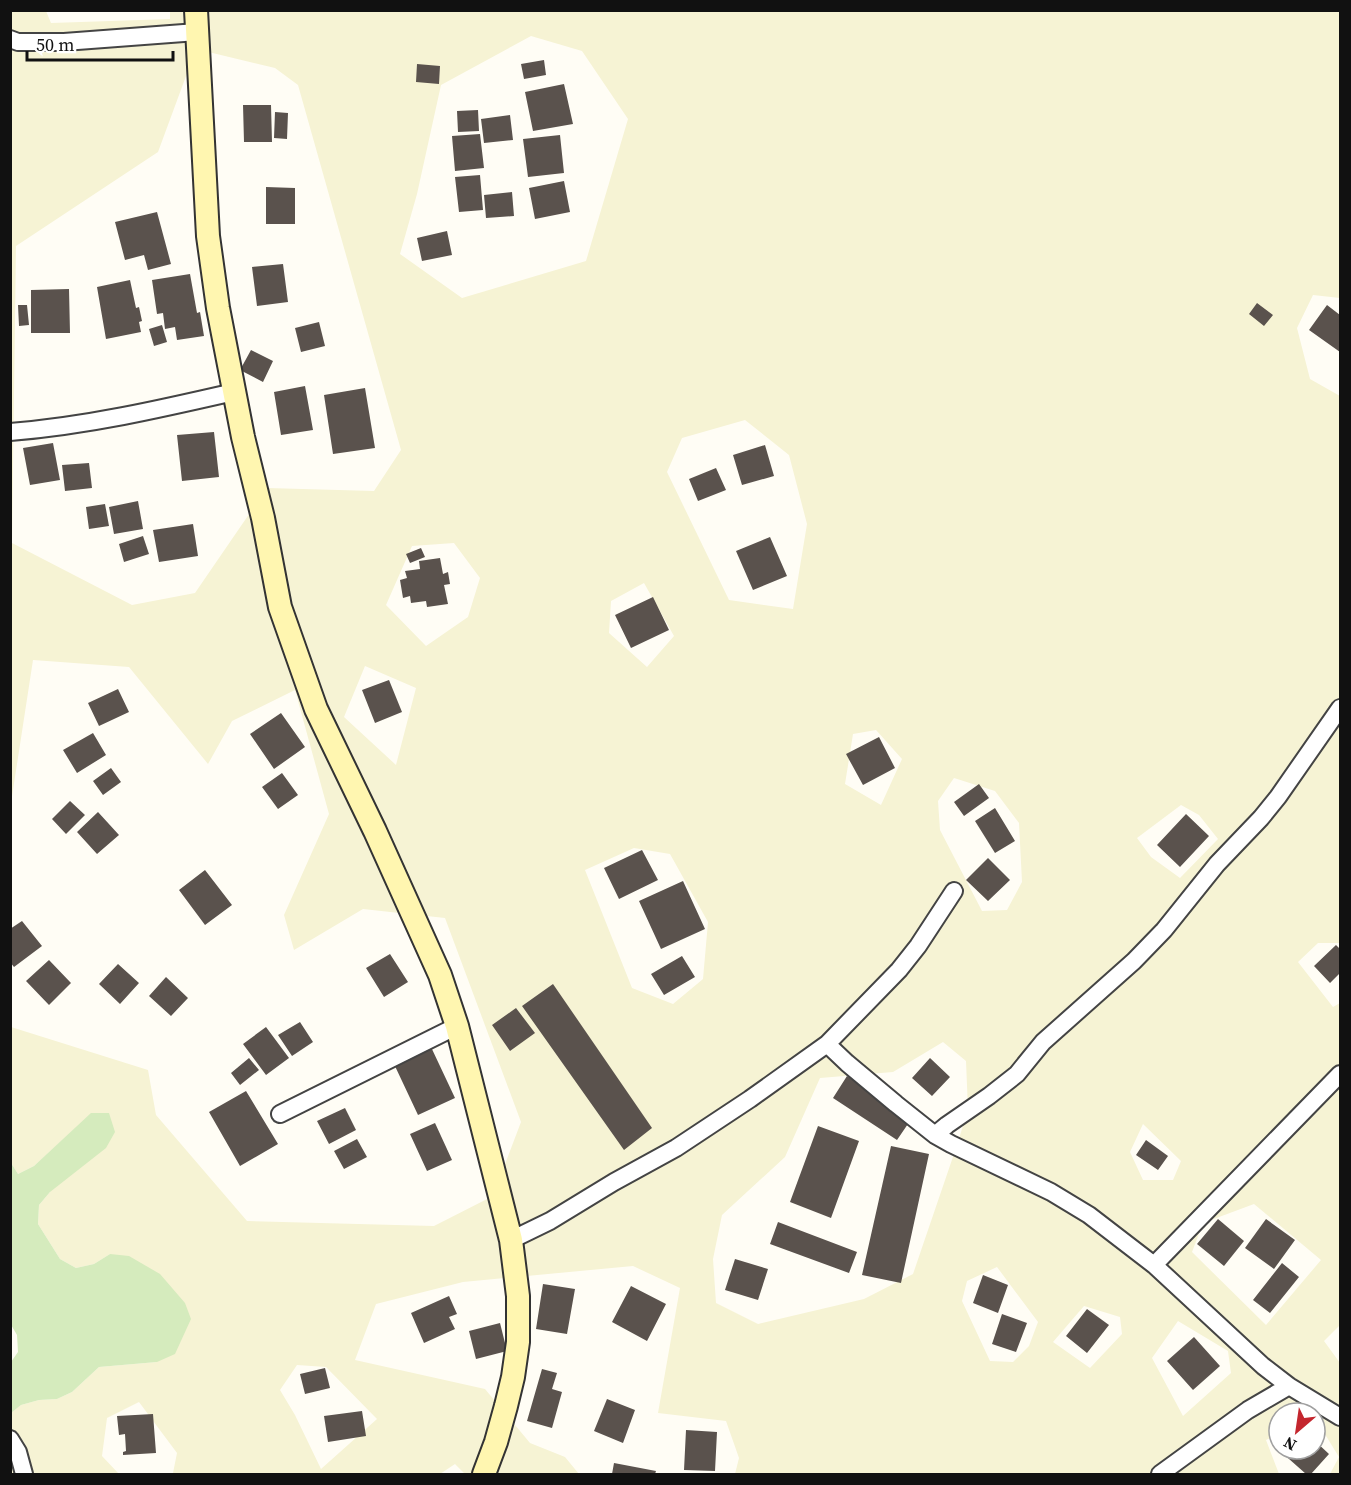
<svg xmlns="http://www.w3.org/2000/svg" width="1351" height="1485" viewBox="0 0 1351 1485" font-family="'Source Serif 4',serif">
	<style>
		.farmland { fill: #f6f3d4; fill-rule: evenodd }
		.green { fill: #d5ebbd }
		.building { fill: #5a524d }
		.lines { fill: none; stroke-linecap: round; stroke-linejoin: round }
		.street-casing { stroke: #444; stroke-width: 20 }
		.secondary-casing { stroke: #333; stroke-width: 26 }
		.street { stroke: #fff; stroke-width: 16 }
		.secondary { stroke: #fff6b0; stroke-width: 22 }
	</style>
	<rect width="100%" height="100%" fill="#fffdf5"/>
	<!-- farmland -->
	<path class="farmland" d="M170,10L1340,11V298L1313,295L1297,328L1310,379L1340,396V943H1318L1298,962L1333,1007L1340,1003V1325L1324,1341L1340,1363V1474H1330L1339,1457L1315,1418V1413H1279V1434L1266,1440L1279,1474H735L739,1458L726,1421L658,1413L680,1288L633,1266L463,1282L376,1304L355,1360L485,1389L530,1443L565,1457L579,1474H465L455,1464L440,1474H163L173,1473L177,1453L139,1402L107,1418L102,1456L119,1474H11V1413L21,1405L39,1400L57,1399L72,1392L99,1367L157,1362L110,1254L94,1264L76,1268L60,1259L38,1224L39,1205L50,1192L91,1114L34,1166L18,1174L11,1163V1027L148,1070L156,1115L247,1221L434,1226L493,1196L521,1122L445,918L363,909L294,950L284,915L329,814L295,690L232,721L208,764L129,667L33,660L11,803V11H46L51,23L170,19ZM531,36L582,51L628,119L586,261L462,298L400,254L417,194L441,85ZM196,49L275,68L298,85L401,450L374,491L267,488L195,593L132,605L12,543L16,246L158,152ZM745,420L789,455L807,524L793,609L729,600L667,472L682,438ZM454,543L480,578L468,617L426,646L386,605L412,546ZM644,583L674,636L647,667L609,633L611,601ZM365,666L416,688L396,765L344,717ZM876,730L902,759L881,805L845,784L853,734ZM954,778L995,791L1019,823L1022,882L1007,910L982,911L940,830L938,801ZM1181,805L1199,815L1218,839L1180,878L1151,857L1137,838ZM634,848L670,854L708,922L703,979L673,1004L632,988L585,870ZM943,1042L966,1061L968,1110L956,1148L913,1274L864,1299L758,1324L716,1303L713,1259L722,1215L785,1157L820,1078L893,1072ZM1143,1124L1181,1161L1173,1180H1143L1130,1152ZM1254,1204L1321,1260L1266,1325L1192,1252L1203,1223ZM997,1267L1038,1322L1029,1346L1013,1362L990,1361L962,1301L967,1281ZM1084,1306L1120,1317L1122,1334L1090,1368L1053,1342ZM1178,1321L1228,1351L1231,1373L1183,1416L1152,1358ZM297,1365L326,1367L377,1419L321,1469L295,1415L280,1390Z"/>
	<!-- green -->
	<path class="green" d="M91,1113H109L115,1132L106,1148L50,1192L39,1205L38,1224L60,1259L76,1268L94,1264L110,1254L129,1256L160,1274L185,1303L191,1319L175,1354L157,1362L99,1367L72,1392L57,1399L39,1400L21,1405L11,1413V1362L18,1352L17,1335L10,1323L11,1163L18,1174L34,1166Z"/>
	<!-- building -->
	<path class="building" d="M544,60L546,75L524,79L521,64Z
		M417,64L440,66L439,84L416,82Z
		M564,84L573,124L533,131L525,92Z
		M243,105H271L272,142H244Z
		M478,110L479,131L458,132L457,111Z
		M275,112L288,113L287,139L274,138Z
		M510,115L513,140L484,143L481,119Z
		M480,134L484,168L455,171L452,136Z
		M560,135L564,173L528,177L523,139Z
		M480,175L483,210L459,212L455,177Z
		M564,181L570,212L535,219L529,188Z
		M266,187L295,188V224H266Z
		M512,192L514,216L486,218L484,195Z
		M157,212L171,264L148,270L144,255L125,260L115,222Z
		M447,231L452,255L422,261L417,238Z
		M283,264L288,302L257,306L252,267Z
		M190,274L197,313L200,312L204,336L177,340L175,327L165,329L163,313L157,314L152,280Z
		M130,280L136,308L139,307L142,321L139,322L141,332L106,339L97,287Z
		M69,289L70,333H31V290Z
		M1257,303L1273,315L1264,326L1249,314Z
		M18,305H27L29,325L19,326Z
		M1327,305L1340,315V352L1309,330Z
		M319,322L325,346L301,352L295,328Z
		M162,325L167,342L154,346L149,329Z
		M251,350L273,361L263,382L240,370Z
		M305,386L313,430L281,435L274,392Z
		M365,388L375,448L333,454L324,395Z
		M214,432L219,477L182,481L177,435Z
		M53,443L60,480L30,485L23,448Z
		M765,445L774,476L742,485L733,455Z
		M89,463L92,488L65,491L62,465Z
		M716,468L726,490L698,501L689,479Z
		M138,501L143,529L114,534L109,507Z
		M105,504L109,526L89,529L86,507Z
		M193,524L198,556L159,562L153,530Z
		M143,536L149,554L124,562L119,544Z
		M770,537L787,576L753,590L736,551Z
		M421,548L425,557L410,563L406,554Z
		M440,558L443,574L448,572L450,584L444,585L448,604L427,607L426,601L411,603L410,596L403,598L400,580L407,578L405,571L420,569L419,561Z
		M653,597L669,630L631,648L615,615Z
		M389,680L402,712L375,723L362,690Z
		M118,689L129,712L99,726L88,703Z
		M281,713L305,747L274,769L250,734Z
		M93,733L106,755L77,773L63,750Z
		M879,737L895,768L863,785L846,754Z
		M111,768L121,782L103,795L93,781Z
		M282,773L298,795L278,809L262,787Z
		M979,784L989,798L964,816L954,802Z
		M70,801L85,815L66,834L52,819Z
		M995,808L1015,841L995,853L975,821Z
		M98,812L119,835L97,854L77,832Z
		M1186,814L1209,836L1180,867L1157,845Z
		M642,850L658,880L619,899L604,868Z
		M988,858L1010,880L988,901L966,880Z
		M205,870L232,905L205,925L179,890Z
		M683,881L705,929L661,949L639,901Z
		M22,921L42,946L14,967L10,962V929Z
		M1336,945L1340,949V973L1330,983L1314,966Z
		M390,954L408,982L384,997L366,968Z
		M682,956L695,977L664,995L651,974Z
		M49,960L71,983L49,1005L26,981Z
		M118,964L139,983L120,1004L99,984Z
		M166,977L188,998L171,1016L149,996Z
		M553,984L652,1128L624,1150L522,1006Z
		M516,1008L535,1033L510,1051L492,1025Z
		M300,1022L313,1042L292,1056L278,1035Z
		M266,1027L289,1058L266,1075L243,1044Z
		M431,1047L455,1098L418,1115L394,1064Z
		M249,1058L259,1070L240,1085L231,1073Z
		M930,1058L950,1077L932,1096L912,1078Z
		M847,1076L912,1118L897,1140L833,1098Z
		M246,1091L278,1144L240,1166L209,1112Z
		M345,1108L356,1130L329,1144L317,1121Z
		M435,1123L452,1160L427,1171L410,1134Z
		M818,1126L859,1141L831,1218L790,1202Z
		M357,1139L367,1157L344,1169L334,1151Z
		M1146,1140L1168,1156L1158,1170L1136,1155Z
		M891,1146L929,1154L901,1283L862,1275Z
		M1218,1219L1244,1241L1224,1266L1197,1244Z
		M1266,1219L1295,1240L1274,1269L1245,1248Z
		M778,1222L857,1252L849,1273L770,1244Z
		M735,1259L768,1269L758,1300L725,1290Z
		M1282,1263L1299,1277L1270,1313L1253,1300Z
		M983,1275L1008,1285L998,1313L973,1303Z
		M543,1284L575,1289L567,1334L536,1329Z
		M631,1286L666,1304L647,1341L612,1322Z
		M449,1296L457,1314L449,1317L455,1329L424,1343L411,1313Z
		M1087,1309L1109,1325L1087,1353L1066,1336Z
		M1002,1314L1027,1323L1016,1352L992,1344Z
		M500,1323L507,1351L476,1359L469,1331Z
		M1194,1337L1220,1366L1193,1390L1167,1361Z
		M325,1368L330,1388L305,1394L300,1374Z
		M542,1369L557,1373L552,1389L562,1392L552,1428L527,1421Z
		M607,1399L635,1410L623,1443L594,1431Z
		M362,1411L366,1436L328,1442L324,1416Z
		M153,1414L156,1453L123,1455V1452L126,1451L125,1434L119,1435L117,1416Z
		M686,1430L717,1432L715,1471L684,1470Z
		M1315,1441L1329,1454L1311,1474H1306L1280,1451L1281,1449H1315Z
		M614,1463L656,1471L655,1474H612Z"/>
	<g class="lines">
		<defs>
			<path id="street" d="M10,39L18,42H64L197,32
				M10,432C86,426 160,409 234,392
				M827,1044L847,1063L896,1104L935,1135L951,1144L1051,1192L1089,1215L1154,1265L1263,1366L1289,1386L1340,1417
				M280,1114L457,1026
				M935,1135L947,1125L989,1096L1017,1074L1043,1042L1134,961L1164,930L1217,864L1261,818L1278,797L1340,708
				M511,1240L550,1221L614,1182L676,1148L750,1099L827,1044L899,970L918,946L954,891
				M1154,1265L1340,1074
				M10,1439L18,1452L24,1474
				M1160,1474L1248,1410L1289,1386"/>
			<path id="secondary" d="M196,10L208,236L218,308L243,437L263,518L280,607L316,709L375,831L440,975L457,1026L511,1240L518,1296V1342L513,1377L506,1406L496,1442L484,1474"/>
		</defs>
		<!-- street casing -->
		<use href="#street" class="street-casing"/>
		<!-- secondary casing -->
		<use href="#secondary" class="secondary-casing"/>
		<!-- street -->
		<use href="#street" class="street"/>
		<!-- secondary -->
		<use href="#secondary" class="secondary"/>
	</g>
	<!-- border -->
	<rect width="1351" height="1485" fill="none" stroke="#111111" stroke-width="24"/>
	<!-- north arrow -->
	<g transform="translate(1297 1431) rotate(209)"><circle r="28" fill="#ffffff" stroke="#a0a0a0" stroke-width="1.5"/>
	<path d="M0-4.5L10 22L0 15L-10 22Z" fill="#c4262e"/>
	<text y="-9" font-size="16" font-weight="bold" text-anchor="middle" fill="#111111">N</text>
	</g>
	<!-- scale -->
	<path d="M27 51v9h146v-9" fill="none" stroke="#111111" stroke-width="3"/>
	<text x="36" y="51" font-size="18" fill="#111111" stroke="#ffffff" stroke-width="4.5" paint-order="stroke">50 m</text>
</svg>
